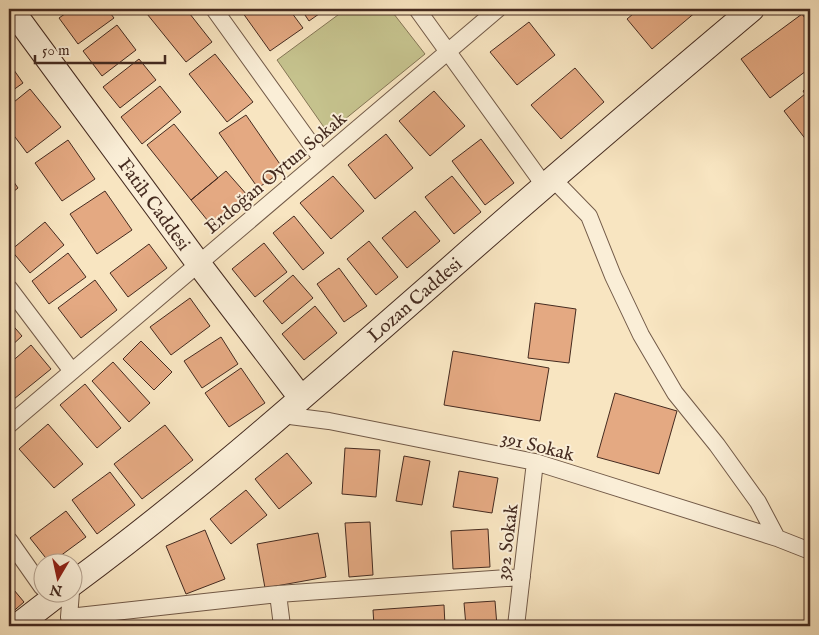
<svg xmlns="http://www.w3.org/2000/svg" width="819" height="635" viewBox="0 0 819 635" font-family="'IM FELL English',serif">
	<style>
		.green { fill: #c5c28d; stroke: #857656 }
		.building { fill: #e4a982; stroke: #452b20 }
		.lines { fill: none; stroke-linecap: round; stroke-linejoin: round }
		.street-casing { stroke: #725a48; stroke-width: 18 }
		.secondary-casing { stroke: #452b20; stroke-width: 26 }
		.street { stroke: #faeed7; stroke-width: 16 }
		.secondary { stroke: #faeed7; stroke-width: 24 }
		.labels { text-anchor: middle; stroke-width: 4; stroke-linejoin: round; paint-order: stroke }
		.street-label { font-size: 19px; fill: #452b20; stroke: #faeed7 }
	</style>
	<rect width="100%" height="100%" fill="#f8e5c1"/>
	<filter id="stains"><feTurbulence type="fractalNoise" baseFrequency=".004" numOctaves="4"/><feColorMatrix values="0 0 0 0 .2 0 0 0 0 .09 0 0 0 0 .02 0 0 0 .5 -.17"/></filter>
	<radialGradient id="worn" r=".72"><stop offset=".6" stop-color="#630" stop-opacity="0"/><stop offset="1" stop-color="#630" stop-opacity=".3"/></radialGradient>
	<!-- green -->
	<path class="green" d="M346,9H390L425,54L328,133L277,60Z"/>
	<!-- building -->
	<path class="building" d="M72,9H107L114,18L78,44L59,18Z
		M143,9H186L212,42L186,62Z
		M240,9H289L303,28L270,51Z
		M301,9H326L309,21Z
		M454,9H465L458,14Z
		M639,9H695L697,11L652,49L627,19Z
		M802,14L810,25V68L770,98L741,59Z
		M529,22L555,55L517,85L490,52Z
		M117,25L136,50L102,76L83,51Z
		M215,54L253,102L227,122L189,74Z
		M139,59L156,80L120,108L103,87Z
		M9,63L23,83L9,93Z
		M575,68L604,102L561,139L531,105Z
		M810,85V145L784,111L805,94L803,91Z
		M160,86L181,112L142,144L121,117Z
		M30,89L61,127L27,153L9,129V106Z
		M434,91L465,126L430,156L399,121Z
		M246,115L284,170L258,188L219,133Z
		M174,124L218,178L191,200L147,145Z
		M386,134L413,168L375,199L348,165Z
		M481,139L514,183L485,205L452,161Z
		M68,140L95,179L62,201L35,163Z
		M226,171L248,196L212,226L191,200Z
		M9,175L18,188L9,195Z
		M333,176L364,211L331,239L300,203Z
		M452,176L481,212L454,234L425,197Z
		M105,191L132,230L97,254L70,214Z
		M415,211L440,241L407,268L382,238Z
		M294,216L324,253L303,270L273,233Z
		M45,222L64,245L30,273L11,250Z
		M369,241L398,277L376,295L347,259Z
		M264,243L287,272L255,297L232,269Z
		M149,244L167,268L128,297L110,273Z
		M68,253L86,277L49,304L32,281Z
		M339,268L367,306L344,322L317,284Z
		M293,275L313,298L282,324L263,301Z
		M95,280L117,310L81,338L58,308Z
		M190,298L210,326L171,355L150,327Z
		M535,303L576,309L569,363L528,358Z
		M315,306L337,333L304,360L282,334Z
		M9,321L22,336L9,348Z
		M221,337L238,364L202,388L184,361Z
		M141,341L172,372L154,390L123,359Z
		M31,345L51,369L9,403V364Z
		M453,351L549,368L540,421L444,405Z
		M113,362L150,403L129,422L92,381Z
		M241,368L265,403L229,427L205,393Z
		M85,384L121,428L97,448L60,405Z
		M615,393L677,411L659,474L597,457Z
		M48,424L83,464L54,488L19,449Z
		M165,425L193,460L142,499L114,464Z
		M345,448L380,450L376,497L342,494Z
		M287,453L312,483L279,509L255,479Z
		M404,456L430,461L422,505L396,501Z
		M459,471L498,478L492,513L453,507Z
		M110,472L135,505L97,534L72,500Z
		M246,490L267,515L231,544L210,519Z
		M66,511L86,537L52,562H49L30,538Z
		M370,522L373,575L349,577L345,523Z
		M488,529L490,567L453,569L451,531Z
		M205,530L225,579L186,594L166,546Z
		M318,533L326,577L265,588L257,544Z
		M9,584L24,602L9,615Z
		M495,601L497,626H466L464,603Z
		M444,605L445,626H374L373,610Z
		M175,622V626H147V625Z"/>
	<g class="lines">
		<defs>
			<path id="street" d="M214,9L321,158
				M417,9L544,185
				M552,178L589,216L613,276L641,335L675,393L717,445L758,502L777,538
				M9,288L71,370
				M282,415L329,421L535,462L777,538L810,551
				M9,425L498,9
				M9,540L42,587
				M71,592L69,617L71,626
				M278,594L282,626
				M69,617L278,594L522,577
				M516,626L535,462"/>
			<path id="secondary" d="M11,9L198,263L301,398
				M72,584C197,492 313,388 430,286C536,192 644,100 752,9
				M17,626L61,592"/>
		</defs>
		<!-- street casing -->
		<use href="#street" class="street-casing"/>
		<!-- secondary casing -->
		<use href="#secondary" class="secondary-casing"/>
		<!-- street -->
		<use href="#street" class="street"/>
		<!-- secondary -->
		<use href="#secondary" class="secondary"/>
	</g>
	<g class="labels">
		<!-- street labels -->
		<g class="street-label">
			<text transform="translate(275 172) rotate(-40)" y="7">Erdoğan Oytun Sokak</text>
			<text transform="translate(155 204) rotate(54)" y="7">Fatih Caddesi</text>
			<text transform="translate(414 299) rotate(-41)" y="7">Lozan Caddesi</text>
			<text transform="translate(538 445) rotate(14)" y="7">391 Sokak</text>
			<text transform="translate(506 542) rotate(-83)" y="7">392 Sokak</text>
		</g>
	</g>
	<!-- margin -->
	<rect width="819" height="635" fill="none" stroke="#f8e5c1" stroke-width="30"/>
	<rect x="10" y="10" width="799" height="615" fill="none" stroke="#452b20" stroke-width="2.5"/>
	<rect x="15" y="15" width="789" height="605" fill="none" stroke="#452b20"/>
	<!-- north arrow -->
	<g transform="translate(58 578) rotate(189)"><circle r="24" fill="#faeed7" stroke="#b2a08e"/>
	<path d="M0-4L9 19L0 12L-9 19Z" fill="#8f2418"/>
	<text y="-8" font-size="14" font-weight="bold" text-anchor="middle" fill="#452b20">N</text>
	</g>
	<!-- scale -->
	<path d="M35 55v8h130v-8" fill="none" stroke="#452b20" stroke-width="2.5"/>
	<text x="42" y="55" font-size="15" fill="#452b20" stroke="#faeed7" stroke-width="4" paint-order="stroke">50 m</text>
	<rect width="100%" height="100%" filter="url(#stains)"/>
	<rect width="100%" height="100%" fill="url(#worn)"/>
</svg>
